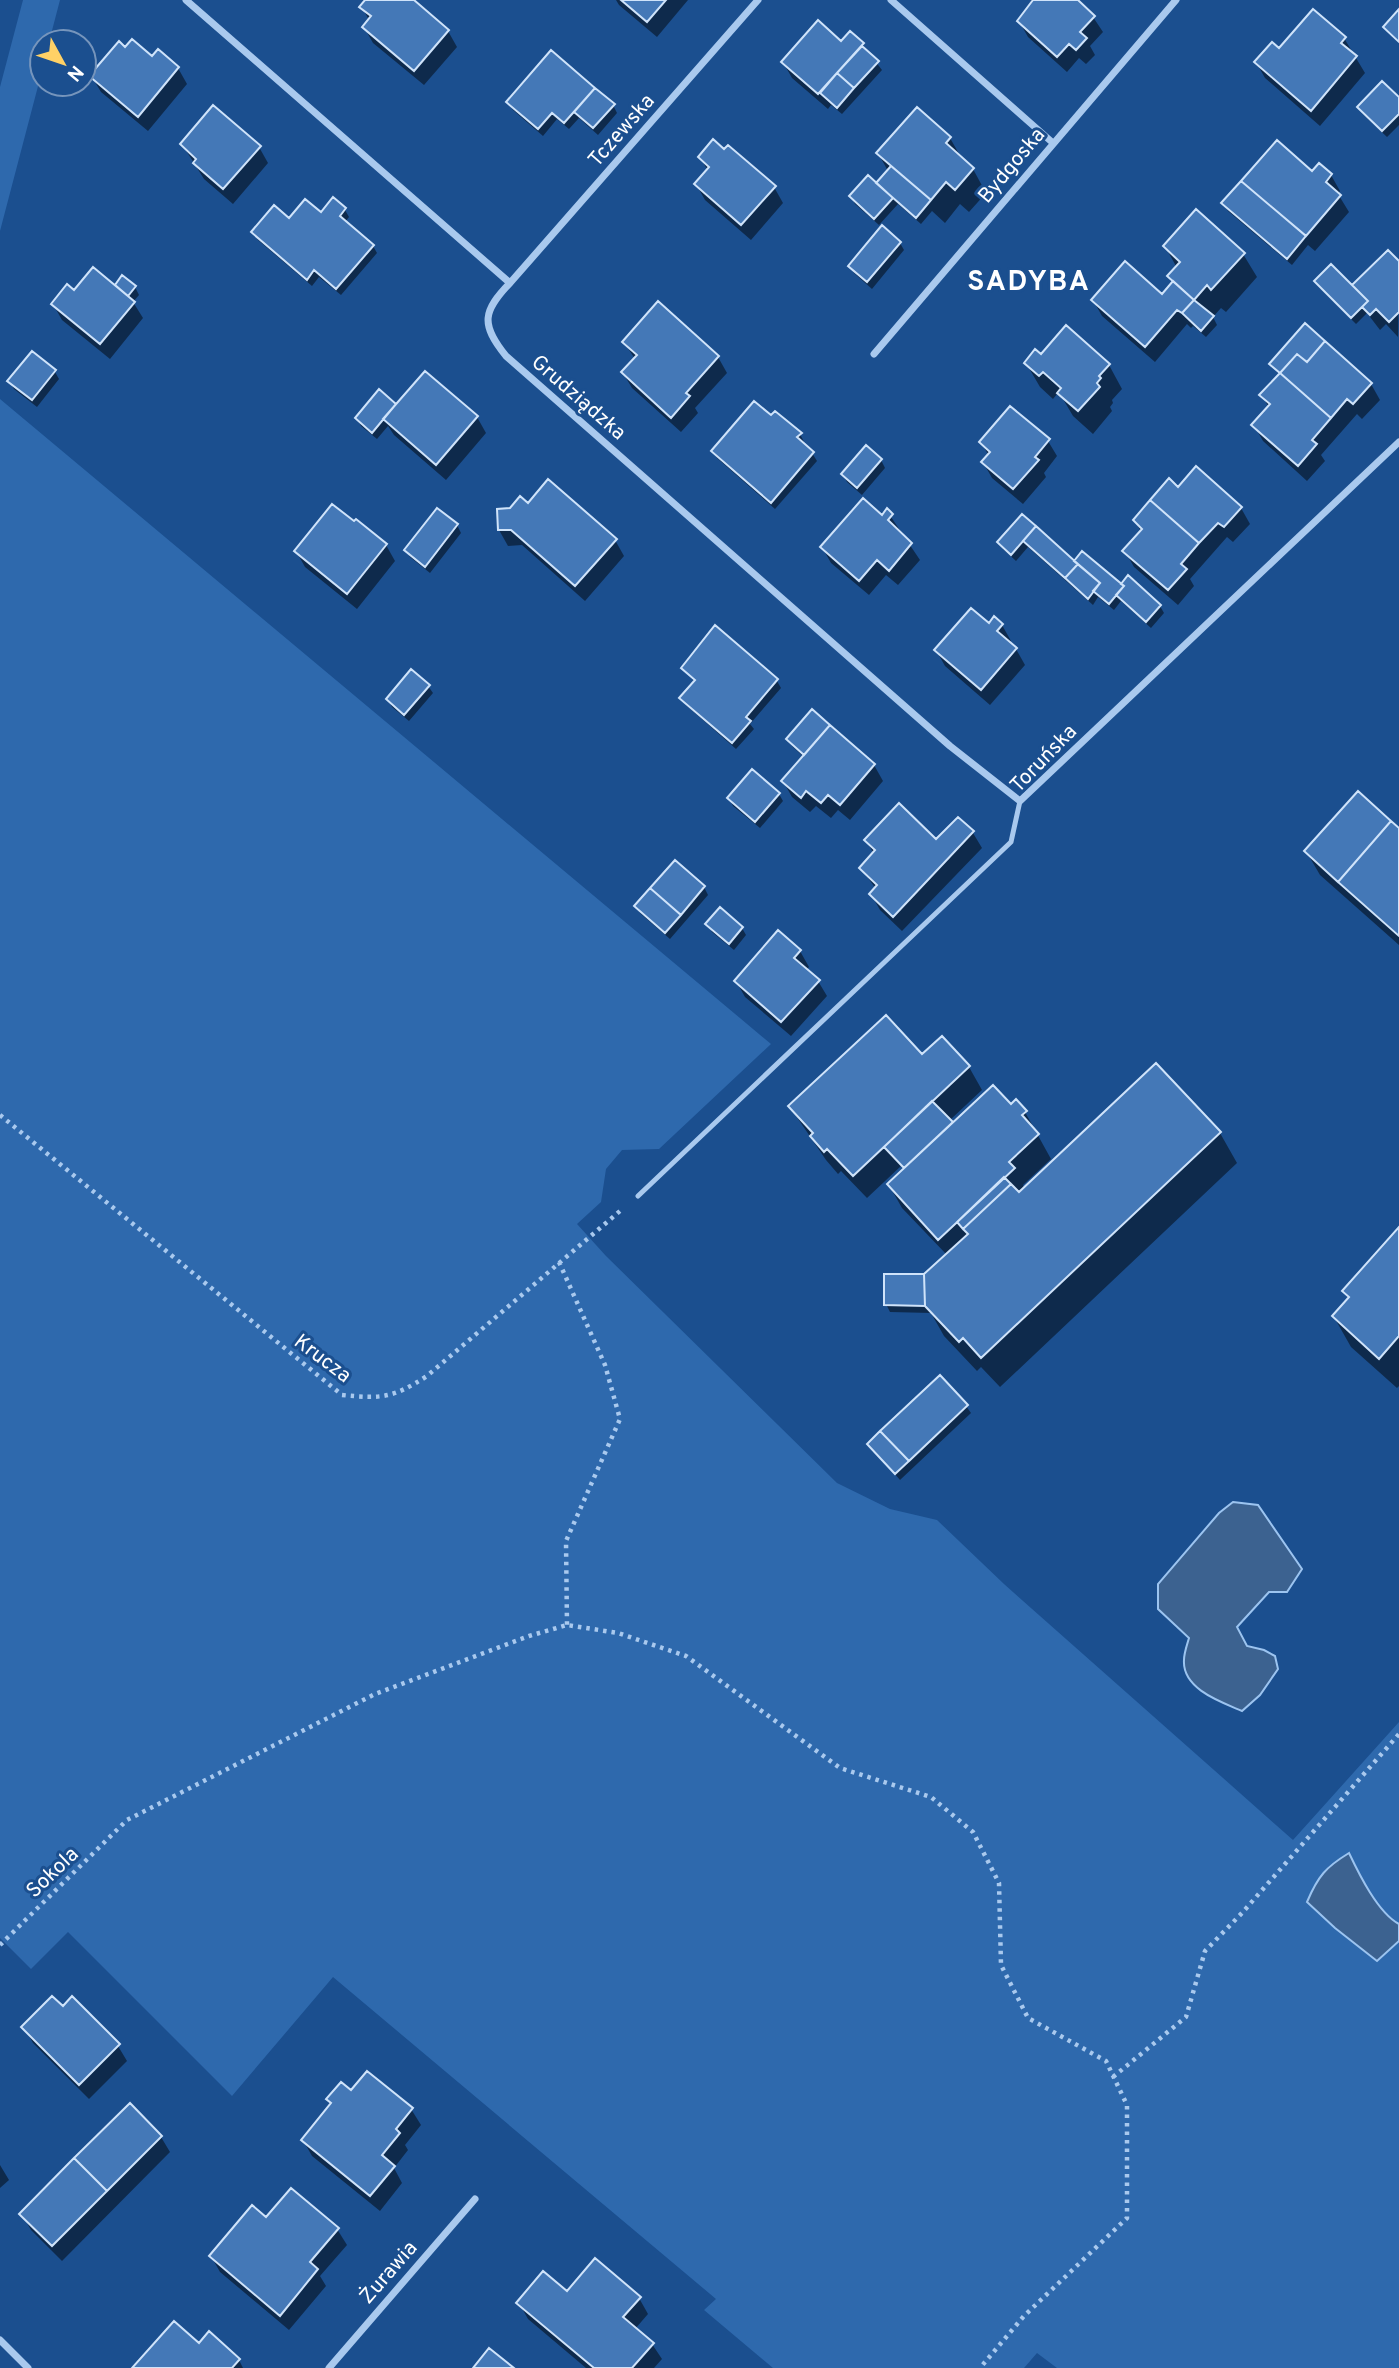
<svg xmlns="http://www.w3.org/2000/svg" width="1399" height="2368" viewBox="0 0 1399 2368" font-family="Overpass,sans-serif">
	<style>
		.green { fill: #2e69ad }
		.water { fill: #3c6290; stroke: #9cc4f0; stroke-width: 2 }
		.shadow { fill: #0007 }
		.building { fill: #4478b7; stroke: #cfe3fa; stroke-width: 2 }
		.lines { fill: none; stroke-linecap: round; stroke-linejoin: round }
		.path { stroke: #a9c9ee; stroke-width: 4.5; stroke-dasharray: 3.5 5; stroke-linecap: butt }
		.lane { stroke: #a9c9ee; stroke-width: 5 }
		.street { stroke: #a9c9ee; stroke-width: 7 }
		.labels { text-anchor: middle; stroke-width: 6; stroke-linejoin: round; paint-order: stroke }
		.street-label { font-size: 21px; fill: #fff; stroke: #1b4f8f }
		.district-label { font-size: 28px; font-weight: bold; letter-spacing: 2px; fill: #fff; stroke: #1b4f8f }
	</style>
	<rect width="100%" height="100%" fill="#1b4f8f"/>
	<!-- green -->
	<path class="green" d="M23,0H60L49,42H42V71L0,231V87Z
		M0,399L771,1044L659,1149L622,1150L606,1169L601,1202L577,1224L606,1256L837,1483L890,1509L937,1520L1004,1584L1293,1840L1399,1722V1924C1378,1913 1359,1875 1349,1853L1307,1902L1335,1928L1377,1961L1399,1941V2368H1057L1037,2353L1024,2368H773L704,2310L716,2299L333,1977L232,2096L68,1932L31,1969L0,1938Z"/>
	<!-- water -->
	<path class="water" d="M1233,1502L1258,1505L1302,1569L1287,1592H1269L1237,1627L1247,1646L1264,1650L1275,1656L1278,1669L1260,1695L1242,1711C1221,1702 1182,1689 1184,1660C1184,1653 1187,1645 1189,1638L1158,1609V1584L1219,1513Z
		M1349,1853C1359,1874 1378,1913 1399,1924V1941L1377,1961L1335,1928L1307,1902C1318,1876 1326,1867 1349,1853Z"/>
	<!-- shadow -->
	<path class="shadow" d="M367,0H412L448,31L457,47L424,85L373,43L364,27L369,20L362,7Z
		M616,0H688L657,37L619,5Z
		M1031,0H1075L1093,17L1103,32L1090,46L1095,55L1086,64L1079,58L1067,72L1028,37L1019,21L1034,4Z
		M1344,38L1365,73L1320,126L1265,78L1256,62Z
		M842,43L862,44L882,70L842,114L831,105L828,109L792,78L783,62Z
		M126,49L178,68L187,84L148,131L101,92L92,77Z
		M551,53L613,105L617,113L598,135L579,118L569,129L557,119L543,136L513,110L508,103Z
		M1399,100V125L1387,137L1363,114L1359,107Z
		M950,138L962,159L973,169L986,193L969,212L960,204L945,223L932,211L921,224L898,204L879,225L855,204L851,196L876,185L888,171L878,153Z
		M182,144L259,147L268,163L233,204L204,179Z
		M700,157L774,187L783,203L751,240L705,200L696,184L708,171Z
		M1313,173L1331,175L1340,191L1338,194L1349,212L1315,251L1308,245L1292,265L1228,211L1224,204Z
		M333,200L345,210L349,217L345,222L373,246L377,253L341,295L319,277L312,286L258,240L253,232L289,220L321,215Z
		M900,243L904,250L872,289L854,273L850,266Z
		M1165,246L1243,254L1257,277L1226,312L1221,308L1213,317L1217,325L1206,337L1193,326L1191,328L1187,324L1155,362L1102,316L1093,300L1162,296L1174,283L1170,276L1177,268Z
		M1388,253L1399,263L1398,337L1386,324L1380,330L1367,313L1356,324L1320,288L1316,281L1352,288Z
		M123,278L135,287L139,295L133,302L143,318L110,359L62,320L53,304L74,292L115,287Z
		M624,342L718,357L727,373L695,408L698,413L681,432L632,388L623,373L635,359Z
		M32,353L55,372L59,379L37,407L14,389L9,381Z
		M1041,356L1109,365L1122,389L1112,400L1113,403L1110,407L1112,411L1093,434L1073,416L1063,399L1057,394L1053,399L1040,387L1026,363Z
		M1271,364L1371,384L1380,400L1362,419L1357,414L1321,455L1325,461L1307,481L1263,441L1254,425L1269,408L1262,395L1280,375Z
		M379,392L396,407L477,417L486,433L446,480L394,435L388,426L377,439L361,426L357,418Z
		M771,418L800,434L804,442L802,444L812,453L817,461L775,509L717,458L713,451Z
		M1048,441L1057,456L1044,473L1046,477L1023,504L992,478L983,462L989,456L981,442Z
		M866,447L881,460L885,468L862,495L847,482L843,474Z
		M1178,489L1241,508L1250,524L1233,542L1227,537L1190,579L1194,586L1178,605L1134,567L1125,551L1141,532L1135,520Z
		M528,505L615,540L624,556L585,601L522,545L508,546L499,530Z
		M887,511L920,560L898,585L886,575L869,595L831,563L822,547L882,517Z
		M1022,516L1074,563L1160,606L1164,613L1151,628L1121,601L1114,610L1098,597L1093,605L1028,547L1016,561L1003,549L999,542Z
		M457,525L461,533L430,573L410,557L406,550Z
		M386,545L395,561L357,609L305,567L296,551Z
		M989,625H1002L1011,641L1009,643L1016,649L1025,665L990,705L945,666L936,650Z
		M715,628L777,681L781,688L750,724L754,729L736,749L686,705L682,698L695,682L683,668Z
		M428,686L433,693L409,721L392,707L388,699Z
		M788,740L874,765L883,781L850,820L838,810L831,818L816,806L810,812L792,797L783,781L804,757L793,747Z
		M779,794L783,801L760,828L733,806L729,798Z
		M958,819L973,833L982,848L902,931L880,910L871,894L876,889L861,868L874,854L866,840L936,842Z
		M1399,830V945L1320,875L1306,851Z
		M675,862L704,887L708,895L670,939L641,914L636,907Z
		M708,924L742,928L746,935L734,950L712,932Z
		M800,951L809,967L806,970L818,981L827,996L791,1036L745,997L736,981Z
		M922,1057L969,1067L982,1090L949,1121L953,1125L1011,1106L1025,1112L1051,1159L1023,1185L1025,1189L1220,1133L1237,1163L1000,1387L981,1367L977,1371L944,1336L931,1313L890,1312L886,1304L926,1276L947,1255L902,1208L889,1185L905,1170L901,1166L867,1198L841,1171L838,1174L826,1160L790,1107Z
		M1399,1230V1386L1397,1388L1351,1347L1334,1317L1349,1299L1344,1291Z
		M966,1406L971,1413L900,1480L869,1444Z
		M24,2027L118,2046L127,2061L89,2099L33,2043Z
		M351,2093L411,2109L421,2125L405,2145L408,2150L394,2168L402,2183L380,2211L312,2156L303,2140L331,2105L328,2100Z
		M161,2137L170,2152L62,2261L31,2230L22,2214Z
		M0,2165L9,2180L0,2188Z
		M266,2220L337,2229L347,2245L320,2276L326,2286L289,2330L220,2272L211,2256Z
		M568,2293L639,2298L648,2314L635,2329L652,2344L662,2359L654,2368H586L528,2319L519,2303Z
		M199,2345L239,2360L243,2368H135Z"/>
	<!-- building -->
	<path class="building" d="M365,0H414L449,30L414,71L362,27L371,16L359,7Z
		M621,0H666L647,22Z
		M1033,0H1078L1095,16L1080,32L1087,38L1076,50L1069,44L1057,57L1017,21Z
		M1313,9L1346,37L1341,43L1357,56L1311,111L1254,62L1272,42L1279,48Z
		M1399,9V42L1383,27Z
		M818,20L841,41L850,31L864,43L818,94L781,62Z
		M132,39L152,56L158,49L179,67L138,117L89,76L119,41L125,47Z
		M862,46L879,61L854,88L837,73Z
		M551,50L595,88L564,123L552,113L538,129L506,102Z
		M837,73L854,88L837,108L820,93Z
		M1382,81L1399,97V114L1382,131L1357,107Z
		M595,88L615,104L593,128L574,112Z
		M213,105L261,146L223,189L193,163L196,159L180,144Z
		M917,107L951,137L946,143L974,168L955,190L946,182L931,200L876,153Z
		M713,139L724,149L728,145L776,186L741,225L694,184L709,167L698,157Z
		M1277,140L1312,171L1319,163L1332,174L1326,182L1341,195L1306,236L1241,181Z
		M891,166L931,200L916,218L876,183Z
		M868,175L893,198L874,219L849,196Z
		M1241,181L1306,236L1287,259L1221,203Z
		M333,197L346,208L340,216L374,245L336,289L314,270L307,280L251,232L274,205L289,218L305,199L321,212Z
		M1196,209L1245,253L1211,290L1207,285L1194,300L1167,276L1180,262L1163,246Z
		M882,225L901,242L867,282L848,266Z
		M1388,250L1399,261V312L1389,322L1376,309L1370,315L1362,307L1368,301L1352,285Z
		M1125,261L1162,294L1173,281L1194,300L1182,313L1177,310L1145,347L1091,300Z
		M1331,264L1368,301L1351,318L1314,281Z
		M93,267L135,302L100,344L51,304L67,284L74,290Z
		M122,275L136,286L128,296L115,285Z
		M1194,300L1214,316L1201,331L1182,313Z
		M658,301L719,356L686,393L690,396L671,418L621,372L637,355L622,342Z
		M1305,323L1325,341L1307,362L1297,354L1280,373L1269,364Z
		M1066,325L1110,364L1099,376L1101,378L1097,383L1100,387L1078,411L1057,393L1061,388L1043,372L1039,376L1024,363L1035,349L1041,354Z
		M1325,341L1372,383L1353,404L1347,399L1331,418L1280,373L1297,354L1307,362Z
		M32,351L56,370L32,400L7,381Z
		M425,371L478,416L436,465L383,419Z
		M1280,373L1331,418L1312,440L1317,444L1298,466L1251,425L1270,404L1259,395Z
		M379,389L396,404L372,433L355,418Z
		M754,401L771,415L775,411L802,433L797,437L814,452L771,503L711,451Z
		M1010,406L1050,439L1035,457L1039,460L1013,489L981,462L990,452L979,442Z
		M866,445L882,459L857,488L841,474Z
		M1196,466L1242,507L1224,527L1218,523L1199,543L1150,500L1169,478L1178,487Z
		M548,479L617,539L575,586L511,530H498L497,509L510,508L520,496L528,503Z
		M863,498L882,515L887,508L893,514L888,520L912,543L889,571L877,560L859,581L820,547Z
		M1150,500L1199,543L1181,564L1187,569L1168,590L1122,551L1142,529L1133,520Z
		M332,504L354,521L356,519L387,544L347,594L294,551Z
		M437,508L458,524L425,567L404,550Z
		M1022,514L1036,526L1011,555L997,542Z
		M1036,526L1078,564L1065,578L1023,541Z
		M1082,551L1124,586L1109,604L1093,591L1100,583L1074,561Z
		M1078,564L1100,583L1088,599L1065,578Z
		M1128,575L1161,605L1146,622L1116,595L1124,586L1121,584Z
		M971,608L989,623L994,616L1003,624L997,631L1017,648L981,690L934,650Z
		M715,625L778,679L746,717L751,721L732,743L679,698L695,680L681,668Z
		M411,669L430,685L404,715L386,699Z
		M812,709L830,725L804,755L786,739Z
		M830,725L875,764L840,805L828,795L821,803L806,791L801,798L781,781Z
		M752,769L780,793L755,822L727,798Z
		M1358,791L1391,821L1338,882L1304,851Z
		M899,803L936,839L958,817L974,831L893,917L869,894L877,885L859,868L875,850L864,840Z
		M1391,821L1399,828V936L1338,882Z
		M675,860L705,886L681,915L650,888Z
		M650,888L681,915L665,933L634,906Z
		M720,907L743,927L729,944L705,924Z
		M778,930L801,950L794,958L820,980L781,1022L734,981Z
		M886,1015L922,1054L942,1036L970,1066L853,1176L827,1149L824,1152L810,1136L813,1133L788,1106Z
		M1156,1063L1221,1132L981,1358L963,1338L959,1342L925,1306L924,1274L968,1234L963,1229L1011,1184L1019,1192Z
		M993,1085L1011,1104L1016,1099L1027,1111L1022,1115L1039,1134L1009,1162L1015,1168L938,1240L887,1184Z
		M932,1101L953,1122L904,1168L884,1147Z
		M1004,1177L1011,1184L963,1229L957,1222Z
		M1399,1227V1336L1379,1359L1332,1316L1349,1297L1342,1291Z
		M884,1274H924L925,1306L884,1305Z
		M940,1375L968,1405L909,1461L880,1431Z
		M880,1431L909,1461L895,1474L867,1444Z
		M52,1996L63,2006L72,1996L120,2044L79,2085L21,2027Z
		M367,2071L413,2108L396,2129L400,2133L382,2155L395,2166L370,2196L301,2140L331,2103L326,2099L341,2082L351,2090Z
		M130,2103L162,2136L107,2191L74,2158Z
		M74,2158L107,2191L52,2246L19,2214Z
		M291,2188L339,2228L310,2262L318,2269L280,2316L209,2256L252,2205L266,2217Z
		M595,2258L641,2297L623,2317L654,2343L632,2368H594L516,2303L543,2271L567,2291Z
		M174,2321L199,2343L209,2331L240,2359L232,2368H132Z
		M489,2348L514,2368H473Z"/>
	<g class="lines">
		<!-- path -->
		<path class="path" d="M0,1115L342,1395C382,1399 393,1398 427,1376L620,1211
			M559,1262L605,1365L620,1419L566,1541L567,1625
			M0,1945L127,1820L375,1694L529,1636L567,1625L618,1633L686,1656L840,1768L931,1797L973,1832L999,1883L1001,1965L1028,2018L1106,2061L1127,2105V2218L1024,2316L980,2368
			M1113,2077L1186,2017L1205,1951L1242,1913L1399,1734"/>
		<!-- lane -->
		<path class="lane" d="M638,1196L1011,842L1020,801"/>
		<!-- street -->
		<path class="street" d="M186,0L510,283C483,311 480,324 506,356L950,746L1020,801L1399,442
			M891,0L1053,143
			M510,283L758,0
			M874,354L1176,0
			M0,2340L28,2368
			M329,2368L475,2199"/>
	</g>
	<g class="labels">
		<!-- street labels -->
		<g class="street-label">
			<text transform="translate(621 130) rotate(-49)" y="7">Tczewska</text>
			<text transform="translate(1011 165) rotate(-50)" y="7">Bydgoska</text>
			<text transform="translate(579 397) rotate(41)" y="7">Grudziądzka</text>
			<text transform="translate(1043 758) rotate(-46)" y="7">Toruńska</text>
			<text transform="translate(323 1358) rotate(37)" y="7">Krucza</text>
			<text transform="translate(52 1872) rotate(-44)" y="7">Sokola</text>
			<text transform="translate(388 2272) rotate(-49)" y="7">Żurawia</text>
		</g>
		<!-- district labels -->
		<g class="district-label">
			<text x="1029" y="290">SADYBA</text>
		</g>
	</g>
	<!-- north arrow -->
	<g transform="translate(63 63) rotate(130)"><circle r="33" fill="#1b4f8f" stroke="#7695bc" stroke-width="2"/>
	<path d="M0-5L12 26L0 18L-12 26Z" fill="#ffd166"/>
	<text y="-10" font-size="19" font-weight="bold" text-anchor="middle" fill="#ffffff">N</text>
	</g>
</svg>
